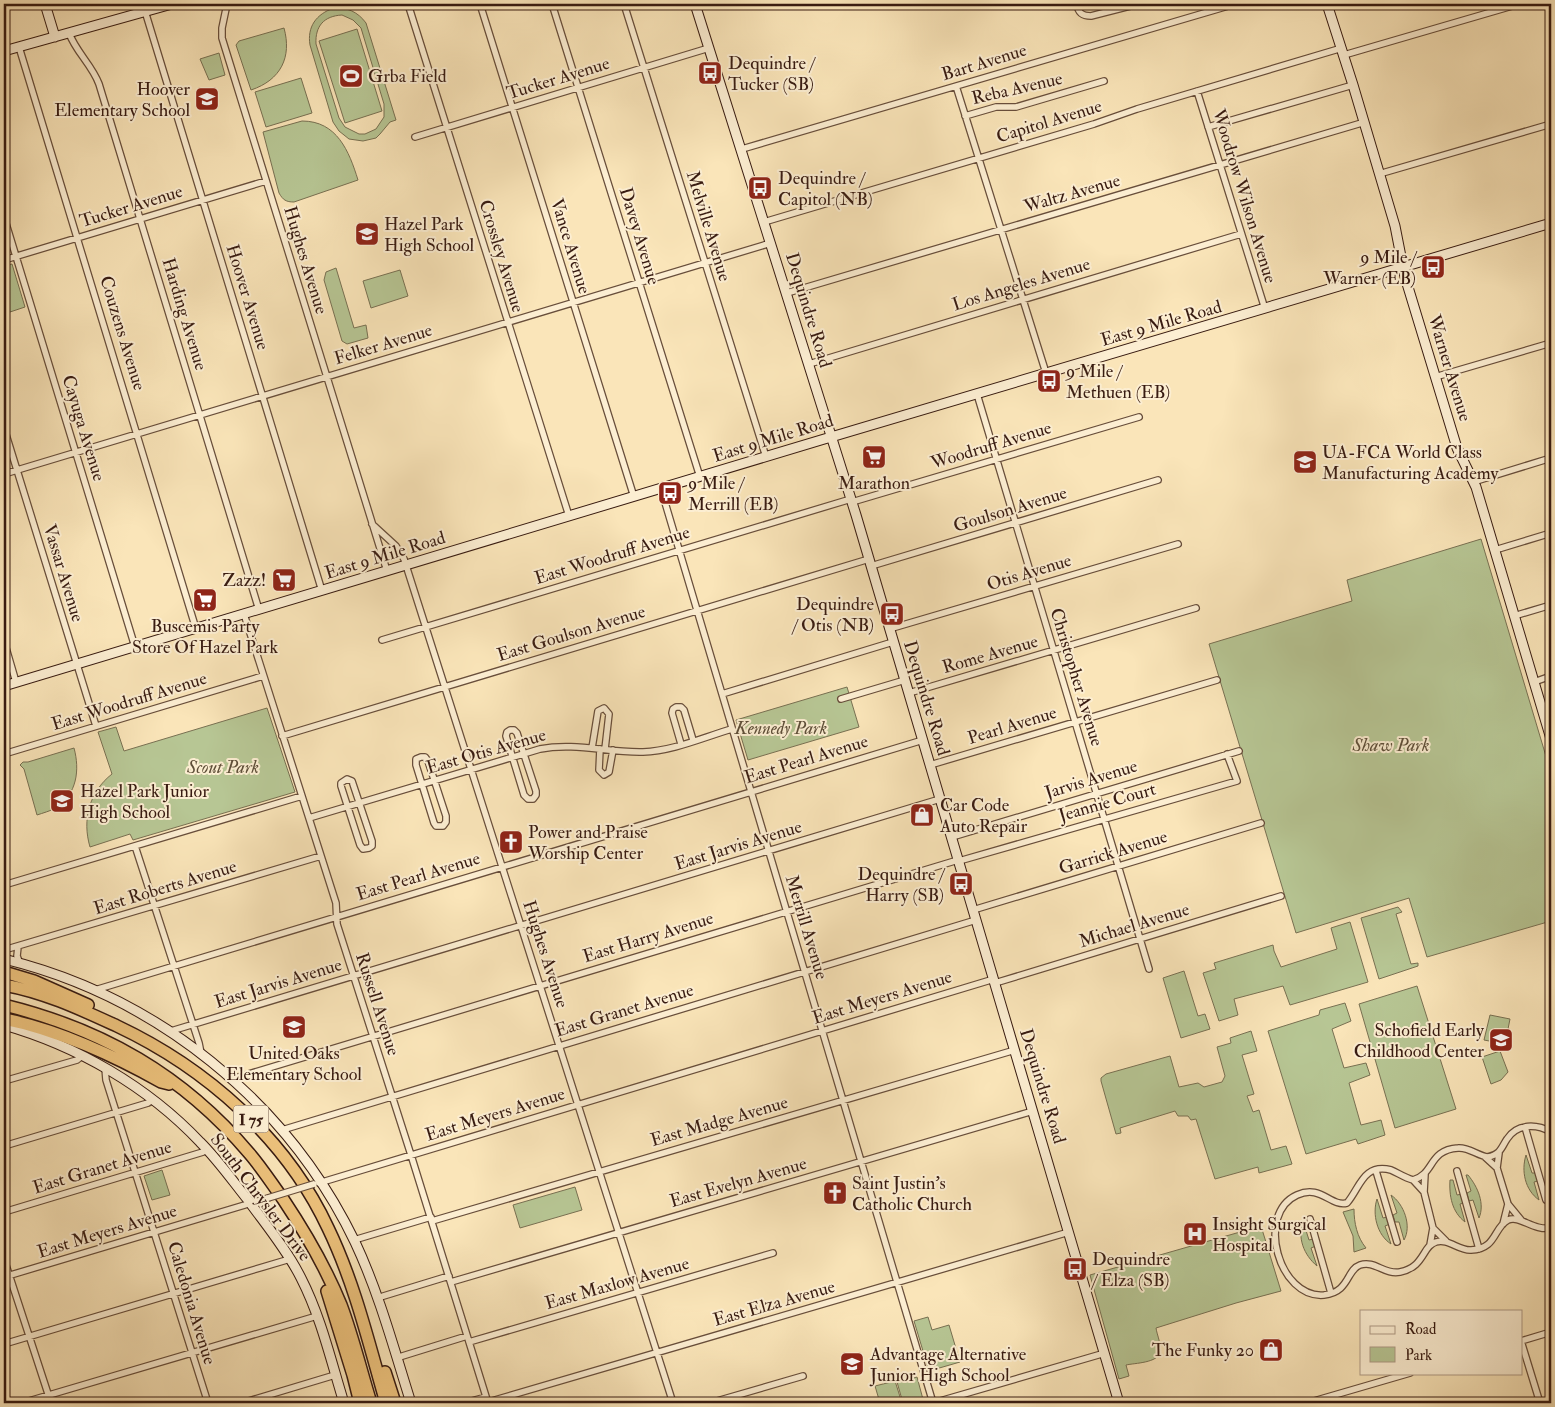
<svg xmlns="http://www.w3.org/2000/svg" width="1555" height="1407" viewBox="0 0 1555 1407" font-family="'IM FELL Double Pica',serif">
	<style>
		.green { fill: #b7c694; stroke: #787052; fill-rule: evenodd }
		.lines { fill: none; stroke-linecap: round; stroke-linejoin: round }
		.street-casing { stroke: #684e3b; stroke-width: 8 }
		.secondary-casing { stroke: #381b11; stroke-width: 11 }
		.highway-casing { stroke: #381b11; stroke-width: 14 }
		.street { stroke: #fceed2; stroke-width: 5.5 }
		.secondary { stroke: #fceed2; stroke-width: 9 }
		.highway { stroke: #edc27c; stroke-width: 11 }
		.street-bridge-casing { stroke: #684e3b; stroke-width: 8; stroke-linecap: butt }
		.street-bridge { stroke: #fceed2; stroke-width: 5.5 }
		.labels { text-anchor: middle; stroke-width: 4; stroke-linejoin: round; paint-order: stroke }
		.shield { fill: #fceed2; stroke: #735a4b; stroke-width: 1 }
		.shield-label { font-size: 16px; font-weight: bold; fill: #381b11 }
		.street-label { font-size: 18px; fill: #381b11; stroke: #fceed2 }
		.poi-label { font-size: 18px; fill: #381b11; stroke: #fceed2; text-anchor: start }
		.park-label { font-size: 18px; font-style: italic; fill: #5e4e38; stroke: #fceed2 }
	</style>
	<rect width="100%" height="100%" fill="#fae5b9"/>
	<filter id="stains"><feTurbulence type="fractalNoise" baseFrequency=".004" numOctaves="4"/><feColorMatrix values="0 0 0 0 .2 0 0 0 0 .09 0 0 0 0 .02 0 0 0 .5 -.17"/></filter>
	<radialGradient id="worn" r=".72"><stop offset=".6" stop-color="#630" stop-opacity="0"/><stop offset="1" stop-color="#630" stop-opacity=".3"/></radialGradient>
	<!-- green -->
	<path class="green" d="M334,8C347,7 358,12 366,23L396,120L390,122L380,134L376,138L363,141L349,139L339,131L333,122L310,45C307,27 316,14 334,8ZM342,15L353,20L361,28L384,104V117L376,129L365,134H359L345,127L339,118L316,44C315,26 324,16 342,15Z
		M284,28C292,57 281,80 251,90L236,45L239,41Z
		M357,29L382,111L345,123L319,41Z
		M219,53L225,75L209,80L200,59Z
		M301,78L312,113L266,127L255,92Z
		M302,121C337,121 349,151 358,180L294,202C286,202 283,200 279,193L263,132Z
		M12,264L25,307L4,314V266Z
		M336,268L354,328L366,325L368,338L347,344L342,341L324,280L326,272Z
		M400,270L408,296L371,308L363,281Z
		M1481,539L1551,773V921L1427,957L1409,898L1296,933L1209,644L1352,601L1347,580Z
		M847,687L859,727L748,760L736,720Z
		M267,708L295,792L133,840L130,834L90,847C82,820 89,792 112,774L98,732L116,727L124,751Z
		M74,748C80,770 77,794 56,808C50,811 43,813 37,815L24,769L20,765L23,762H28Z
		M1398,907L1402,912L1396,914L1411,964L1418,963V966L1379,979L1361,918Z
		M1350,922L1368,982L1290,1005L1283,986L1234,999L1238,1015L1219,1021L1203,973L1216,969L1214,963L1273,945L1274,951L1281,967L1337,949L1331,928Z
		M1184,971L1198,1016L1205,1014L1210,1029L1181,1038L1163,978Z
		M1417,986L1456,1109L1395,1128L1359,1004Z
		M1345,1003L1351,1021L1332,1029L1344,1068L1366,1063L1370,1075L1349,1083L1361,1125L1381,1120L1385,1135L1358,1144L1356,1139L1306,1154L1268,1031L1319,1015L1320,1010Z
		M1490,1015L1510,1019L1505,1044L1484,1040Z
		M1251,1031L1257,1051L1242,1055L1254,1094L1247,1096L1253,1112L1259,1110L1271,1150L1286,1146L1292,1164L1259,1173L1258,1167L1215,1179L1196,1119L1191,1120L1188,1116H1178L1175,1111L1120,1128L1121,1133L1116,1134L1101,1081V1078L1106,1074L1170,1056L1179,1087L1198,1083L1204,1087L1222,1082L1225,1076L1217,1047L1231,1043L1230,1038Z
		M1500,1051L1508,1072L1501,1080L1491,1084L1482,1057Z
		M1526,1155L1532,1173H1536L1538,1181L1534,1182L1539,1200C1525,1190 1521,1171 1526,1155Z
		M162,1170L170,1195L152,1200L144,1176Z
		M1466,1175H1468C1478,1187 1485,1204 1479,1218L1473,1200L1469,1201L1467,1193L1471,1191Z
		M1450,1180H1453L1457,1195L1462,1194L1464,1203L1460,1204L1465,1222C1452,1212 1449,1196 1450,1180Z
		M575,1187L582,1210L520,1228L513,1205Z
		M1391,1195C1404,1204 1412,1226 1404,1240L1399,1222H1395L1393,1215L1397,1213Z
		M1377,1199L1383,1218L1387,1217L1390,1224L1385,1226L1391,1244C1377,1235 1372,1214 1377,1199Z
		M1354,1209C1354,1223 1357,1237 1366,1248L1354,1252L1353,1236L1343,1212Z
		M1303,1221L1309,1240L1313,1239L1316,1246L1311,1248L1317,1266C1304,1255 1297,1238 1303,1221Z
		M1261,1226L1281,1291L1236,1303L1156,1328C1157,1335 1162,1346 1160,1352C1158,1363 1135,1363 1126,1365L1129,1376L1119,1379L1090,1275Z
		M928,1317L932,1330L949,1325L960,1362L929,1371L914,1321Z
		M917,1377L924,1403H903L897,1382Z
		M895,1381L902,1403H880L875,1386Z"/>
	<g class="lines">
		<defs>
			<path id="street" d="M227,4L222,28V38L387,571
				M408,4L569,516
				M480,4L634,497
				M552,4L700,477
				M624,4L766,457
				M1077,4C1078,13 1082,16 1091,16L1138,4
				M145,11L322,591
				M69,33C76,52 92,65 99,84L259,610
				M19,47L196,629
				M1344,55L1519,4
				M956,86L1046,373
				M1197,91L1265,309
				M965,116L996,107H1016L1104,81
				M1208,127L1353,85
				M415,137L709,48
				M742,149L1235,4
				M1379,174L1551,124
				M4,217L135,647
				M764,222L1094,124L1137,109L1342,48
				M4,260L266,181
				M787,293L1365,122
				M809,364L1241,234
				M1435,377L1551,343
				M977,394L1149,969
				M4,428L96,726
				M4,474L771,243
				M1473,482L1551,458
				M661,489L933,1403
				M852,502L1139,417
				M372,524L396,546L404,559L673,1403
				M1495,550L1551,533
				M871,566L1158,480
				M244,614L336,903L337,924L411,1155L488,1403
				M1514,616L1551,605
				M889,629L1178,544
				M382,640L851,499
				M4,641L16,682
				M1534,682L1551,676
				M909,693L1196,608
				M722,694L893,642
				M841,699L905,680
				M510,730H514L517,733L536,791V795L533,799H528L524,795L506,736L507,732Z
				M282,736L869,559
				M681,744L672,713L673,709L676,707H681L684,710L693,740
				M592,748L598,711L604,708L609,714L605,749
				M600,749L599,770L604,775L609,772L613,750
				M4,754L263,676
				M421,757H425L428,761L446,816V822L443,826H436L434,823L416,765V759Z
				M930,765L1217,680
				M347,779L352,781L372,841V846L369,848L363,849L360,845L341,786V783Z
				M309,818L540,749C575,742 608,753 643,752C673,751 704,737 732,729
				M952,837L1239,751
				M135,846L199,1043L201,1053
				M959,861L1237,781L1227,754
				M4,885L302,796
				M973,910L1261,823
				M18,947L17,956L20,964
				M4,950L321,856
				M995,983L1281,896
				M95,990L923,740
				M171,1031L940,799
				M105,1068L106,1080L208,1403
				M232,1079L958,860
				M4,1081L77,1060L82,1056
				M1525,1127L1546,1200
				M282,1130L976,920
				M1551,1132C1537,1124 1517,1123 1507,1139C1501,1148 1501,1154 1488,1157C1478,1156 1469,1147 1458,1148C1428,1150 1435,1174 1413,1180C1405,1178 1398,1173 1391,1170C1363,1163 1360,1188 1347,1203C1330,1207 1321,1184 1297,1195C1255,1214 1279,1299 1324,1295C1350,1292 1346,1270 1360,1265C1375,1260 1384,1275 1400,1272C1425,1267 1422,1246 1436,1242C1448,1238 1459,1251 1471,1250C1497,1249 1493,1228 1508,1220C1520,1215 1533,1231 1551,1228
				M4,1146L148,1103L153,1100
				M1485,1157L1497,1168L1508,1204L1522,1221
				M1497,1168L1499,1153
				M1376,1171L1397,1242
				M1457,1171L1479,1249
				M1425,1174L1424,1192L1433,1228L1446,1241
				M1413,1180L1424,1192
				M319,1183L994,979
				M4,1212L203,1152L207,1149
				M1310,1219L1331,1293
				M432,1221L1015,1050
				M1503,1224L1508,1204
				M354,1240L431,1217
				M1430,1245L1433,1228
				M4,1259L51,1403
				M4,1277L268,1198
				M451,1282L1033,1111
				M377,1298L449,1276
				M1521,1341L1540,1403
				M1521,1341L1551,1332
				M469,1342L773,1253
				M4,1344L290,1259
				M396,1358L467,1336
				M488,1402L1069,1232
				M22,1403L317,1316
				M242,1403L335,1375
				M464,1403L486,1397
				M710,1403L803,1376
				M933,1403L1105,1353
				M1307,1403L1410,1373"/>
			<path id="secondary" d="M45,4L55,37
				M695,4L856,515L1119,1403
				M1327,4L1353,85L1395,226L1405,277L1457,448L1476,487L1551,739
				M4,51L172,4
				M4,686L821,440L1551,223
				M4,959C156,996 287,1101 355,1242C379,1293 394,1349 411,1403
				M4,1025C77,1046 147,1086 200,1142C218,1160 232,1180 248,1200C266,1225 287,1250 301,1278C321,1317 331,1361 344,1403"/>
			<path id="highway" d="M4,972L34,981L88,1005
				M4,985C44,992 80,1009 117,1026C206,1068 286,1138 328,1228C355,1284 369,1344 386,1403
				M4,1005C102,1029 183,1075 249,1153C262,1168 272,1184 283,1199C305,1232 326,1268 341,1305C353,1337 361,1371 371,1403
				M4,1019C56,1029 115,1056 161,1082L169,1084
				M327,1291L353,1375L360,1403
				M385,1372L395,1403"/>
		</defs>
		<!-- street casing -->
		<use href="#street" class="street-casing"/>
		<!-- secondary casing -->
		<use href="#secondary" class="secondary-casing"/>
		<!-- highway casing -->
		<use href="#highway" class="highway-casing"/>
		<!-- street -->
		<use href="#street" class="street"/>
		<!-- secondary -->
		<use href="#secondary" class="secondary"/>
		<!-- highway -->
		<use href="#highway" class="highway"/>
		<defs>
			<path id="street-bridge" d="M268,1198L314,1184"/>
		</defs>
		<!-- street-bridge casing -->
		<use href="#street-bridge" class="street-bridge-casing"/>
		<!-- street-bridge -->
		<use href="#street-bridge" class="street-bridge"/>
	</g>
	<!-- icons -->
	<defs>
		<symbol id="bus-square" viewBox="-11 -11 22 22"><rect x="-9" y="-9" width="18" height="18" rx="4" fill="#8f2418" stroke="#fceed2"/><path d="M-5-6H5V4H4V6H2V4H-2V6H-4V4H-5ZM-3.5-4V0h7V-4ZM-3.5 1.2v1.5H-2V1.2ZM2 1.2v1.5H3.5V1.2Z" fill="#fff"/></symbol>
		<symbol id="stadium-square" viewBox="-11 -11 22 22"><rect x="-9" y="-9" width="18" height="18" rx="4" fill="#8f2418" stroke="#fceed2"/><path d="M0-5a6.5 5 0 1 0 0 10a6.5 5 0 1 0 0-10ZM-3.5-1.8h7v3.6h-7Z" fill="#fff"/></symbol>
		<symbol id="school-square" viewBox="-11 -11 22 22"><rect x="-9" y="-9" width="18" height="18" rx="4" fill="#8f2418" stroke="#fceed2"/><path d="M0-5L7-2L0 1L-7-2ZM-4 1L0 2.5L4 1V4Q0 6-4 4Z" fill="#fff"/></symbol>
		<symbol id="supermarket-square" viewBox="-11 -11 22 22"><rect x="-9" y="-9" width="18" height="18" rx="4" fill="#8f2418" stroke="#fceed2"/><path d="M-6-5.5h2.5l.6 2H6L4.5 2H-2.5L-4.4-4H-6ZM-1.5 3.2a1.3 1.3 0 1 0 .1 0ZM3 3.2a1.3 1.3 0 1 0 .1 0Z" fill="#fff"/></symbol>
		<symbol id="shop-square" viewBox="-11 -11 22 22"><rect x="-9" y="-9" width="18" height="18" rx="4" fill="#8f2418" stroke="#fceed2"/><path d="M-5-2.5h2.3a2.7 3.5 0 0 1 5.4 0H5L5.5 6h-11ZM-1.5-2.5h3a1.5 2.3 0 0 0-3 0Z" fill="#fff"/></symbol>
		<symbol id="church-square" viewBox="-11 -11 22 22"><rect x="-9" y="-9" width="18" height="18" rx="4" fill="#8f2418" stroke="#fceed2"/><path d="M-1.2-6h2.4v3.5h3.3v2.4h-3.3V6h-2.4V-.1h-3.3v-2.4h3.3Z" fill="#fff"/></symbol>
		<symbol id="hospital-square" viewBox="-11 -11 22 22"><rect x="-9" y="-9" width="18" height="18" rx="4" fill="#8f2418" stroke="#fceed2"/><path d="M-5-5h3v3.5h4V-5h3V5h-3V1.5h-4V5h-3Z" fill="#fff"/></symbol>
	</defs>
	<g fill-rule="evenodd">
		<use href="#bus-square" x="696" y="59" width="28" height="28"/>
		<use href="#stadium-square" x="337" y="62" width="28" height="28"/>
		<use href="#school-square" x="193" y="85" width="28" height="28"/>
		<use href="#bus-square" x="746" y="174" width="28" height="28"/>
		<use href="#school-square" x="353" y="220" width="28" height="28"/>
		<use href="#bus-square" x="1419" y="253" width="28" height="28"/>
		<use href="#bus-square" x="1035" y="367" width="28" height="28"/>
		<use href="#supermarket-square" x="860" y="443" width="28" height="28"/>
		<use href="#school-square" x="1291" y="448" width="28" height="28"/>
		<use href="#bus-square" x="656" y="479" width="28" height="28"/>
		<use href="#supermarket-square" x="270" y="566" width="28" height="28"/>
		<use href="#supermarket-square" x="191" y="586" width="28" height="28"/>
		<use href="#bus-square" x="878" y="600" width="28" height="28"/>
		<use href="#school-square" x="48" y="787" width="28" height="28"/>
		<use href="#shop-square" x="908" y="801" width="28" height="28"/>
		<use href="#church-square" x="497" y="828" width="28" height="28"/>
		<use href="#bus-square" x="947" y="870" width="28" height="28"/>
		<use href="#school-square" x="280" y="1013" width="28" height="28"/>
		<use href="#school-square" x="1487" y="1026" width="28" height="28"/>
		<use href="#church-square" x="821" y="1179" width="28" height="28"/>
		<use href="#hospital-square" x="1181" y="1220" width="28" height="28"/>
		<use href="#bus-square" x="1061" y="1255" width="28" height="28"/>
		<use href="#shop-square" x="1257" y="1336" width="28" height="28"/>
		<use href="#school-square" x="838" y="1350" width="28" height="28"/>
	</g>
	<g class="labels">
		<!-- shield labels -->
		<rect class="shield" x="233.5" y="1105.5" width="35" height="27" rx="4"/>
		<g class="shield-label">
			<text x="251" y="1125">I 75</text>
		</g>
		<!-- street labels -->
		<g class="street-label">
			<text transform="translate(984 62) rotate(-17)" y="6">Bart Avenue</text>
			<text transform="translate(558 78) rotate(-17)" y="6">Tucker Avenue</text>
			<text transform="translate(1017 88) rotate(-13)" y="6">Reba Avenue</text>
			<text transform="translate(1049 121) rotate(-17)" y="6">Capitol Avenue</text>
			<text transform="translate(1072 193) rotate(-16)" y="6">Waltz Avenue</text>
			<text transform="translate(1245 196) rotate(73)" y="6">Woodrow Wilson Avenue</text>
			<text transform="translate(131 206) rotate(-17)" y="6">Tucker Avenue</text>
			<text transform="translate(709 226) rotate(73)" y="6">Melville Avenue</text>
			<text transform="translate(640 236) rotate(73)" y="6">Davey Avenue</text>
			<text transform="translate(571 246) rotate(73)" y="6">Vance Avenue</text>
			<text transform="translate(502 256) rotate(73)" y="6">Crossley Avenue</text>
			<text transform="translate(306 260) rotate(73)" y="6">Hughes Avenue</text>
			<text transform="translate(1021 284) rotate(-17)" y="6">Los Angeles Avenue</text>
			<text transform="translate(248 297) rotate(73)" y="6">Hoover Avenue</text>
			<text transform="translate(809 310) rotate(73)" y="6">Dequindre Road</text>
			<text transform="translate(185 314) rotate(73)" y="6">Harding Avenue</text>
			<text transform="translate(1161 323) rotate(-16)" y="6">East 9 Mile Road</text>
			<text transform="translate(123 333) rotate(73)" y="6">Couzens Avenue</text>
			<text transform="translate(383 344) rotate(-17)" y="6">Felker Avenue</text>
			<text transform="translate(1450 368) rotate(73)" y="6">Warner Avenue</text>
			<text transform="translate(84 428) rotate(73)" y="6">Cayuga Avenue</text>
			<text transform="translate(773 438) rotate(-17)" y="6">East 9 Mile Road</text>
			<text transform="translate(991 445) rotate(-17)" y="6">Woodruff Avenue</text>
			<text transform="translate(1010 509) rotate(-17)" y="6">Goulson Avenue</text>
			<text transform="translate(385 555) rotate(-17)" y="6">East 9 Mile Road</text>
			<text transform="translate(612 555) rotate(-17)" y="6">East Woodruff Avenue</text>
			<text transform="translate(1029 572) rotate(-17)" y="6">Otis Avenue</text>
			<text transform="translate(64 573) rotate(73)" y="6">Vassar Avenue</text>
			<text transform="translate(571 633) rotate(-17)" y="6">East Goulson Avenue</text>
			<text transform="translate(990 654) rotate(-16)" y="6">Rome Avenue</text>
			<text transform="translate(1077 677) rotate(73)" y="6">Christopher Avenue</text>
			<text transform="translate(927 698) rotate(73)" y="6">Dequindre Road</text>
			<text transform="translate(129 701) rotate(-17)" y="6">East Woodruff Avenue</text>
			<text transform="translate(1012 725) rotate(-17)" y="6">Pearl Avenue</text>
			<text transform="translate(486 751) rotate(-16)" y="6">East Otis Avenue</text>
			<text transform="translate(806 759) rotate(-17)" y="6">East Pearl Avenue</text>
			<text transform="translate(1091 779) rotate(-17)" y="6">Jarvis Avenue</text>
			<text transform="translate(1107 802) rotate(-16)" y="6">Jeannie Court</text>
			<text transform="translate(738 845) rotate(-17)" y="6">East Jarvis Avenue</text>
			<text transform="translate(1113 852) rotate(-17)" y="6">Garrick Avenue</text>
			<text transform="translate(418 876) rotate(-17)" y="6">East Pearl Avenue</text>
			<text transform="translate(165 887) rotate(-17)" y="6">East Roberts Avenue</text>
			<text transform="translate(1134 925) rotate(-17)" y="6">Michael Avenue</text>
			<text transform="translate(807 927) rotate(73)" y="6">Merrill Avenue</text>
			<text transform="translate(648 937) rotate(-17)" y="6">East Harry Avenue</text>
			<text transform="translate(546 954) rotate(72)" y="6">Hughes Avenue</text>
			<text transform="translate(278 983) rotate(-17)" y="6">East Jarvis Avenue</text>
			<text transform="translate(882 997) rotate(-17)" y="6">East Meyers Avenue</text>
			<text transform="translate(378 1004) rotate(72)" y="6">Russell Avenue</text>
			<text transform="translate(624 1010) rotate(-17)" y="6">East Granet Avenue</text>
			<text transform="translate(1043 1086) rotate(73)" y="6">Dequindre Road</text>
			<text transform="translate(495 1114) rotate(-17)" y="6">East Meyers Avenue</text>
			<text transform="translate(719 1121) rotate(-16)" y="6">East Madge Avenue</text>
			<text transform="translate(102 1167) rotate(-17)" y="6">East Granet Avenue</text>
			<text transform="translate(738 1182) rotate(-16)" y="6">East Evelyn Avenue</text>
			<text transform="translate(261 1197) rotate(53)" y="6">South Chrysler Drive</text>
			<text transform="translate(107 1231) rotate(-17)" y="6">East Meyers Avenue</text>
			<text transform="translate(617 1283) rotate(-16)" y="6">East Maxlow Avenue</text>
			<text transform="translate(192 1303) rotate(73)" y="6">Caledonia Avenue</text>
			<text transform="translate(774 1303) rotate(-16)" y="6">East Elza Avenue</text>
		</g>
		<!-- poi labels -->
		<g class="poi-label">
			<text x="728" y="69">Dequindre /<tspan x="728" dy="21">Tucker (SB)</tspan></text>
			<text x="368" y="82">Grba Field</text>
			<text x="190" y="95" text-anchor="end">Hoover<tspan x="190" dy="21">Elementary School</tspan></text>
			<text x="778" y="184">Dequindre /<tspan x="778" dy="21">Capitol (NB)</tspan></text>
			<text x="384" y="230">Hazel Park<tspan x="384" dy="21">High School</tspan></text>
			<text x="1416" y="263" text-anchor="end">9 Mile /<tspan x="1416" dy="21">Warner (EB)</tspan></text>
			<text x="1066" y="377">9 Mile /<tspan x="1066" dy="21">Methuen (EB)</tspan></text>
			<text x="1322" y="458">UA-FCA World Class<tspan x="1322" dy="21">Manufacturing Academy</tspan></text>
			<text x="688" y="489">9 Mile /<tspan x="688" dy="21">Merrill (EB)</tspan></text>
			<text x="874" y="489" text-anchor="middle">Marathon</text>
			<text x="266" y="586" text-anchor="end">Zazz!</text>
			<text x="874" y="610" text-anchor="end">Dequindre<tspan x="874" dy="21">/ Otis (NB)</tspan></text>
			<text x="205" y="632" text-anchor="middle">Buscemis Party<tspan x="205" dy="21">Store Of Hazel Park</tspan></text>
			<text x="80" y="797">Hazel Park Junior<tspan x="80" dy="21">High School</tspan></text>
			<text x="940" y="811">Car Code<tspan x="940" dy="21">Auto Repair</tspan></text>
			<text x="528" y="838">Power and Praise<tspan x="528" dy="21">Worship Center</tspan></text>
			<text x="944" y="880" text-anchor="end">Dequindre /<tspan x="944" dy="21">Harry (SB)</tspan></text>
			<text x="1484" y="1036" text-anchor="end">Schofield Early<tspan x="1484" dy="21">Childhood Center</tspan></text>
			<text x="294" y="1059" text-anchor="middle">United Oaks<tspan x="294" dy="21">Elementary School</tspan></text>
			<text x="852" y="1189">Saint Justin's<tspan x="852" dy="21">Catholic Church</tspan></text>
			<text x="1212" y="1230">Insight Surgical<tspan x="1212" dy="21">Hospital</tspan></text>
			<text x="1092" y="1265">Dequindre<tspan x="1092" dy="21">/ Elza (SB)</tspan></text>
			<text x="1254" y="1356" text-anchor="end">The Funky 20</text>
			<text x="870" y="1360">Advantage Alternative<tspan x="870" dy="21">Junior High School</tspan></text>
		</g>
		<!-- park labels -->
		<g class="park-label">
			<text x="781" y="734">Kennedy Park</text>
			<text x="1391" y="751">Shaw Park</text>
			<text x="223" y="773">Scout Park</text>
		</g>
	</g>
	<!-- margin -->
	<rect width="1555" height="1407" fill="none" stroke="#fae5b9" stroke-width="20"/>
	<rect x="5" y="5" width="1545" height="1397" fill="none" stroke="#381b11" stroke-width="2.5"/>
	<rect x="10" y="10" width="1535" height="1387" fill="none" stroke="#381b11"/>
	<!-- legend -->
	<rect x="1360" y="1310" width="162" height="65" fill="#fceed2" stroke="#ae9a85"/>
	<rect x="1370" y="1326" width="25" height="8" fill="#fceed2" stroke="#ae9a85"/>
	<text x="1405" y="1334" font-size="15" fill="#381b11">Road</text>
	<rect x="1370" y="1347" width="25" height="15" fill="#b7c694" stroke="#ae9a85"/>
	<text x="1405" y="1360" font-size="15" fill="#381b11">Park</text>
	<rect width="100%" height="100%" filter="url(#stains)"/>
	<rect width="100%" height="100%" fill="url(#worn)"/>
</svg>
